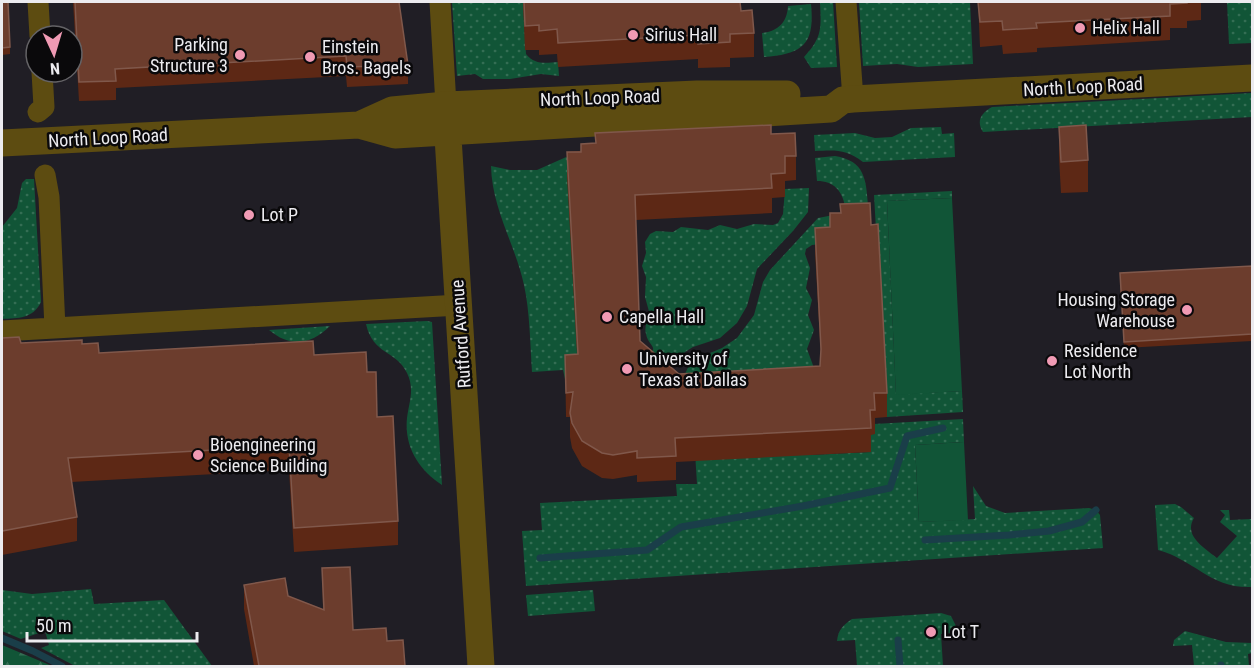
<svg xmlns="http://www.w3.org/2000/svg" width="1254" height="668" viewBox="0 0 1254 668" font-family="'Roboto Condensed',sans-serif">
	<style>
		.grass { fill: url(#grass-dots) }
		.forest { fill: url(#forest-firs) }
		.pitch { fill: #115537 }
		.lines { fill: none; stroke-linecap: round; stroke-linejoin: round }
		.stream { stroke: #1a3e49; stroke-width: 7 }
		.pedestrian { stroke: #5d4c11; stroke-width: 21 }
		.minor { stroke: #5d4c11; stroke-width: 27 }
		.wall { fill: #5d2815 }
		.building { fill: #6c3d2d; stroke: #80584b; stroke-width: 1.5 }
		.poi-dot { fill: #f09ab4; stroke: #0a090b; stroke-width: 2 }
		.labels { text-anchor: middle; stroke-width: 5; stroke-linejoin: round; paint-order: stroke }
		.poi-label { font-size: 18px; fill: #ecebef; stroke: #0a090b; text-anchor: start }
		.street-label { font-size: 18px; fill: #ecebef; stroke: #0a090b }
	</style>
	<defs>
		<pattern id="grass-dots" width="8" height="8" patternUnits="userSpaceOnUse" patternTransform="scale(1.5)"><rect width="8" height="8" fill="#115537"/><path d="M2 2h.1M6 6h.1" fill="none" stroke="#346e54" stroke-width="1.8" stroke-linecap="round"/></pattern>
		<pattern id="forest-firs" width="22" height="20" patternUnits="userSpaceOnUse" patternTransform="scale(1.5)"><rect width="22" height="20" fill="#115537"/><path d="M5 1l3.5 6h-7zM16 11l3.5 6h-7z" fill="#346e54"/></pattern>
	</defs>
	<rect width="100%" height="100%" fill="#201e25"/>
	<!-- grass -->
	<path class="grass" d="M452,2H523L526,54C535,65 545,63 558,62L559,76L541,74L510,79H483L475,74L457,76Z
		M820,2H833L837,67L811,68L804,57C823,37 821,27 820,2Z
		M859,2H970L973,64L918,67L897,64L863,66Z
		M1227,2H1252V43L1229,44Z
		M811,4C815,44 803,54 764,57L762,33C779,31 787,22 788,6Z
		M1252,93V117L983,132C976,121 981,113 992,107Z
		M941,127L942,134L954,133L955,157L863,162C846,149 836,150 815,151L814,135L855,133L875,138L892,137L911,128Z
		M582,150L585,347L565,379L563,370L532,372C530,343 530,313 524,285C515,244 492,209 491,166L510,170H537Z
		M835,156C865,161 866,179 868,205L845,206C842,191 834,181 817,181L815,158Z
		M26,179H34L41,302C33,319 18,318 2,319V227L17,208L22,183Z
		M809,188L808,212L793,231L757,269L747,306L737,323L720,338L693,347L677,357L641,360C663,346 649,349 646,334C644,327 647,321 650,315L645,297L646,277L642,266L646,253L645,242L650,234L656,231L673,232L681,227L708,230L720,225L737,229L754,224L773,225L778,223L783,214L785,189Z
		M952,191V198L887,201L896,394L962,391L963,412L887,417L874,195Z
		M839,214L830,243L812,245L806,249L805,254L810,268L806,288L812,300L808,315L814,330L807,349L814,368L685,374L691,361L722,348L737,338L754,315L763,282L770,270L818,218Z
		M427,321L432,322L442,485C419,470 404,447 407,418C409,402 415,389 407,373C396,350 373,355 366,324Z
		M330,326C310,345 291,348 269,330Z
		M963,419L964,442L915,445L919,522L975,519L973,486L986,506L1005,513L1089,508L1096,510L1100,515L1103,548L526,586L522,531L542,530L540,503L677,496L676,484H697L695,452L810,455L871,452L870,435L874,424Z
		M1175,504L1181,507L1194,518C1183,536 1205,548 1217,558L1237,536L1220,522L1225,515L1220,510H1229L1230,520L1252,519V587C1211,589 1195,560 1158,550L1155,505Z
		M91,589L94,604L164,600L212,666H75L41,648L49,645L45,631L21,639L2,631V590L32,594Z
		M593,590L595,611L528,616L526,595Z
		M941,613L951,616L959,632L941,634L943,666H857L855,640L837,641C838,630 843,625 852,619Z
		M1185,631L1226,642L1252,643V653L1248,654L1249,666H1194L1192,645L1173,646L1174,640Z"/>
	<!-- forest -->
	<path class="forest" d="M2,645L52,666H2Z"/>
	<!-- pitch -->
	<path class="pitch" d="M952,198L962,391L896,395L887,201Z
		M964,442L968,520L919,522L915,445Z"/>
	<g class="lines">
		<!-- stream -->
		<path class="stream" d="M925,540L1009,535L1049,531L1082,522L1096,510
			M540,558L647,550L681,527L803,506L890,488L907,436L943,428
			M2,638L33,651L62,666
			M898,640L900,666
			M1221,665V666"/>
		<!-- pedestrian -->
		<path class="pedestrian" d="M38,2L40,36
			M440,2L446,105
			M846,2L853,99
			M38,112L44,107L42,72
			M45,175L49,197L55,328
			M2,331L459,305"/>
		<!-- minor -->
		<path class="minor" d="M446,105L481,666
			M359,125L392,110L446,105L697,94H787
			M2,143L359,125L395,135L831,109L843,100L853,99L1252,78"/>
	</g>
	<!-- wall -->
	<path class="wall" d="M2,2L10,47V54L2,55Z
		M73,2H399L408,65V84L347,87L346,76L116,88V100L79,101Z
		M523,2H740L741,11L754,33V57L730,58V67L698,68V59L558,67L557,54L539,55V50H525Z
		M978,2H1201V20L1187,21V28H1170V40L1037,48V52L1003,54L1002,45L980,47Z
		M1059,127L1088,160V192L1061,193L1059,158Z
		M771,134L796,156V180L785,181V197L772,198V213L636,220L640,341L679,374L820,366L821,358L815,252V228L871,225L887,393V417L875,418V434L871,435V452L676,462V480L637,482V475L613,479L602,478L582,466L572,448L570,437V417H566L565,355L577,354L567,177V152Z
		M1252,266V341L1124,348L1120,280Z
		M2,338L21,343L82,344L99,353L367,372L377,417L398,521V545L294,552L289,470L71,482L77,517V541L2,555Z
		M322,568L353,630L387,641L405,666H254L244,609V585L288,596L323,609Z"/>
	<!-- building -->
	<path class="building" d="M2,2H8L10,47L2,48Z
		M75,2H399L408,65L347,67L346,56L115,69L116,81L79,82Z
		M524,2H740L741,11L752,10L754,33L730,34V42L698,44V35L558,43L557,29L539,31V25L525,26Z
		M978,2H1187V3L1170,4V16L1036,23L1037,28L1003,30L1002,21L980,22Z
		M771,125V134L795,133L796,156H785V173L771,174L772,188L635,195L640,341L679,374L820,366L821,349L815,228L830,227V213H841L840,204L870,203L871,225L878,224L887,393H874L875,410H870L871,428L675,438L676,456L637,458V451L613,455L602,453L582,441L572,423L570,413L573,392L566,393L565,355L578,354L567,152H581V144L596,143L595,133Z
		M1086,125L1088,160L1061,162L1059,127Z
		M1252,266V334L1124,342L1120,273Z
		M19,337L21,343L82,340V344L98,343L99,353L313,341L314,355L366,352L367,372H376L377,417L393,416L398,521L294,528L289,446L68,458L77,517L2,531V338Z
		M350,567L353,630L386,628L387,641L403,640L405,666H259L244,585L285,578L288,596L324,610L322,568Z"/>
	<!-- markers -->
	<g class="poi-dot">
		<circle cx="1080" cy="28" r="6"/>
		<circle cx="633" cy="35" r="6"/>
		<circle cx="240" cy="55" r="6"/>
		<circle cx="310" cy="57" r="6"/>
		<circle cx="249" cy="215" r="6"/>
		<circle cx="1187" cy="310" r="6"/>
		<circle cx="607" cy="317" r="6"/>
		<circle cx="1052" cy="361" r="6"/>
		<circle cx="627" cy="369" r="6"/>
		<circle cx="198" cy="455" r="6"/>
		<circle cx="931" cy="632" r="6"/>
	</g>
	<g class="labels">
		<!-- poi labels -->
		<g class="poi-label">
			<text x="1092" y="34">Helix Hall</text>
			<text x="645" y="41">Sirius Hall</text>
			<text x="228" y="51" text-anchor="end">Parking<tspan x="228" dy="21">Structure 3</tspan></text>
			<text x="322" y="53">Einstein<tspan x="322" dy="21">Bros. Bagels</tspan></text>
			<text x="261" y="221">Lot P</text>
			<text x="1175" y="306" text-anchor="end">Housing Storage<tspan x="1175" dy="21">Warehouse</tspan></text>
			<text x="619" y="323">Capella Hall</text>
			<text x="1064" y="357">Residence<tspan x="1064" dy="21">Lot North</tspan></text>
			<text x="639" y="365">University of<tspan x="639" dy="21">Texas at Dallas</tspan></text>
			<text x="210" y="451">Bioengineering<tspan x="210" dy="21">Science Building</tspan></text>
			<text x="943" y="638">Lot T</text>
		</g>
		<!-- street labels -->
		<g class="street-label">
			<text transform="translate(1083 87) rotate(-3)" y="6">North Loop Road</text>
			<text transform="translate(600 98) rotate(-2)" y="6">North Loop Road</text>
			<text transform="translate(108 138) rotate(-3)" y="6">North Loop Road</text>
			<text transform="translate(461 334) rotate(-94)" y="6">Rutford Avenue</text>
		</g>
	</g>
	<!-- border -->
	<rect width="1254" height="668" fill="none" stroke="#ecebef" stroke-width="6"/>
	<!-- north arrow -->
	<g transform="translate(54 54) rotate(176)"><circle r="28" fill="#0a090b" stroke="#646366" stroke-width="1.5"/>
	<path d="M0-4.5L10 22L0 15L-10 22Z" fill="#f09ab4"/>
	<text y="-9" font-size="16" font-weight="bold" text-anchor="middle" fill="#ecebef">N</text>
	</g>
	<!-- scale -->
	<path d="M27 632v9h170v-9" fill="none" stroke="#ecebef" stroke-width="3"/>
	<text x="36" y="632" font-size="18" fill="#ecebef" stroke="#0a090b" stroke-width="4.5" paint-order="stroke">50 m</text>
</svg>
